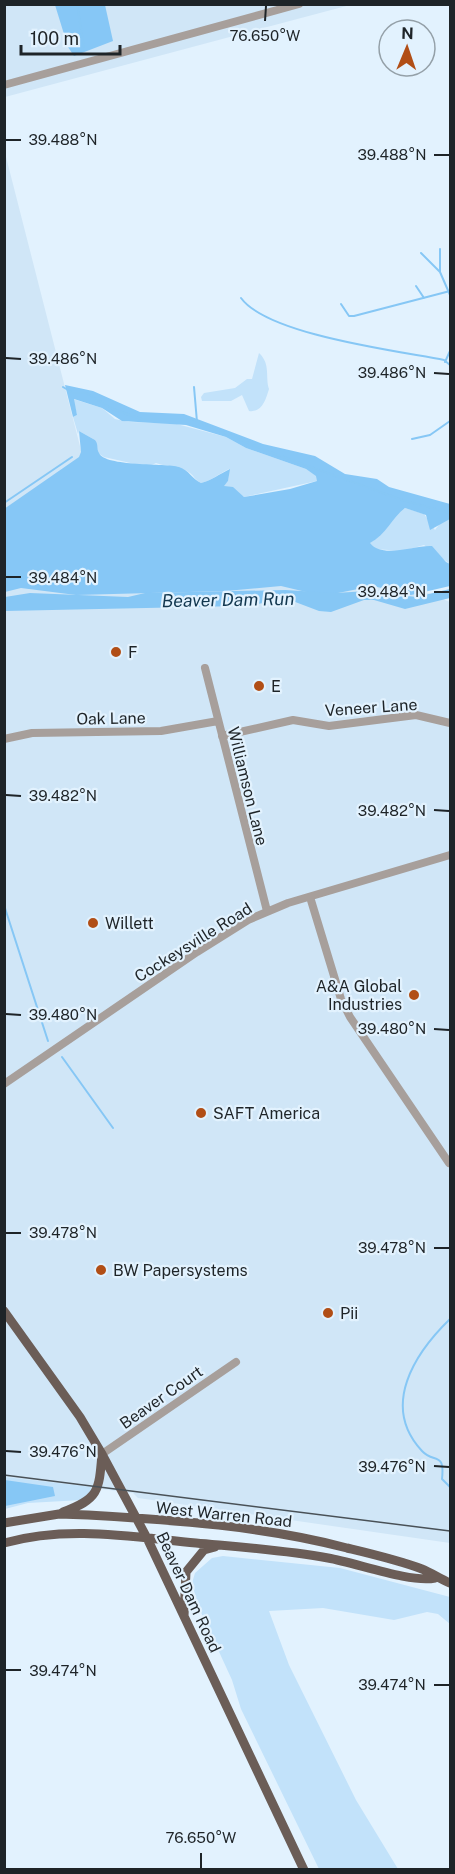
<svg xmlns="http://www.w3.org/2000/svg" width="455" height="1874" viewBox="0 0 455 1874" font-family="'Public Sans',sans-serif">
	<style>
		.built { fill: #d0e6f7 }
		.green { fill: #c2e2fa }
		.forest { fill: #86c7f6 }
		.water { fill: #86c7f5 }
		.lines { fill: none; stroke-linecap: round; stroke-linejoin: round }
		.stream { stroke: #86c7f5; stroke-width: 2 }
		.minor { stroke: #a79f9b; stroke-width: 8 }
		.major { stroke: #6b5d57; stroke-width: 9 }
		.tram { stroke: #495157; stroke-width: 1.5 }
		.ticks { fill: none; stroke: #1e2428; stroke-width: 2 }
		.poi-dot { fill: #b14e16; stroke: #e2f2fe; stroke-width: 2 }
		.labels { text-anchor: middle; stroke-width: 4.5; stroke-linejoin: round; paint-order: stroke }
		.poi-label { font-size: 16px; fill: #1e2428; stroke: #e2f2fe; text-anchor: start }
		.street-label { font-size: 16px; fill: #1e2428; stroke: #e2f2fe }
		.water-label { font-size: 18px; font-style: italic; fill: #12374f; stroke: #e2f2fe }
		.ticks-label { font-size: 15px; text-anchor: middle; fill: #1e2428; stroke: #e2f2fe; stroke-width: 4.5; stroke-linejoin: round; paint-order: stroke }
	</style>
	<rect width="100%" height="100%" fill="#e2f2fe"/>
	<!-- built -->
	<path class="built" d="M5,5H350L5,97Z
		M4,149L82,454L450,602V1543L138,1498L133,1493L5,1477Z"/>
	<!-- green -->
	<path class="green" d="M259,353C271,364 265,377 269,389C266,399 262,413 249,411L242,395L231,401H202L201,397L204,393L235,388L247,379H252Z
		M73,399L102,408L115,419L129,422L173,423L226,437L246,448L306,469L317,476V481L244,497L223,486L228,481L229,469C218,474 213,480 201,483C195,480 195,477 190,473C180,465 166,467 156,463L148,467L104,457L98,453L95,440L79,431L78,434L73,417L77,415Z
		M405,508L424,514L435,530L441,522L450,519V564L424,545L403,551L374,549L369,543C386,535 392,518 405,508Z
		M5,1477L91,1487V1494L82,1500L28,1503L5,1509Z
		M223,1556L340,1568L450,1597V1624L438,1614L427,1612L394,1620L323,1608L269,1611L289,1665L356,1800L398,1869H319L241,1709L232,1680L198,1606L192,1583L195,1573L212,1558Z"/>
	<!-- forest -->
	<path class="forest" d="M55,5H105L113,41L74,56L68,47Z
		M65,385L93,391L140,412L184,414L263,444L315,456L345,474L377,479L389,487L450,504V519L430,530L426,515L405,508C392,518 386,535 370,543C382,559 414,545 432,546L446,562L450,564V586L411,595L373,586L323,596L281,586L226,591L76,595L21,588L5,592L4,509L79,457L81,452L79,431L95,440C99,445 96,448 99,453C105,467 166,463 179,467C189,470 192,479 201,483C213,480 219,474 230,469L228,481L224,486L233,487L244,497L290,489L317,481L316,476L306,469L246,448L226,437L186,425L122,421L102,408L74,399L77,415L73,417Z"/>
	<!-- water -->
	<path class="water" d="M450,589V598L405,609L374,600H364L331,612L319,611L290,600L240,606L5,611V597L30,593L128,597L145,593L285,590L335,593L368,591L416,597Z
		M5,1480L53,1487L55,1496L5,1506Z"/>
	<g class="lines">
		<!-- stream -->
		<path class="stream" d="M77,4L84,47
			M421,253L440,272L450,295
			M440,272V249
			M416,286L424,298
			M241,298C268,335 398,351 444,360L450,365
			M341,304L349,316H354L450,291
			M445,362L450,351
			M63,387L73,393H86L113,409L141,419H192L267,451L402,500L450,513
			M194,387L197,422
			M412,439L430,435L450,421
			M4,503L72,457
			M4,905L48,1041
			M62,1057L113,1128
			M450,1319C415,1353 380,1406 422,1451C434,1464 445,1451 442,1479L450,1487"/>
		<!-- minor -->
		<path class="minor" d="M4,85L299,4
			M205,668L267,911
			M222,736L293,720L329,726L416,715L450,723
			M4,739L32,733L161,731L218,721
			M310,897L341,999L350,1017L449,1163
			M4,1084L197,952L248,920L288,903L450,855
			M102,1454L236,1362"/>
		<!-- major -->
		<path class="major" d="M4,1311L80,1417L102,1454L147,1538L304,1870
			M63,1512C99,1499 99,1491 102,1454
			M4,1523L59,1514L88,1515C174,1520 264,1526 347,1548C372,1554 398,1560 422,1569C432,1573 440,1579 450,1583
			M4,1543C68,1525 132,1537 196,1543C240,1547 285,1550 328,1558C357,1563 410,1583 435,1578
			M184,1616L186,1572L204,1550L215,1547"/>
		<!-- tram -->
		<path class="tram" d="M4,1475L450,1531"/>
	</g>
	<!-- ticks -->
	<path class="ticks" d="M265,21L266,6M6,140H21M434,155H449M6,358L21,359M434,373L449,374M6,577H21M434,592H449M6,795L21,796M434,810L449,811M6,1014L21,1015M434,1029L449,1030M6,1233H21M434,1248H449M6,1451L21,1452M434,1466L449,1467M6,1670H21M434,1685H449M201,1868V1853"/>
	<!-- markers -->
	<g class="poi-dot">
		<circle cx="116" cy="652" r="6"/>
		<circle cx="259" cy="686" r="6"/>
		<circle cx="93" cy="923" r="6"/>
		<circle cx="414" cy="995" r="6"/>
		<circle cx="201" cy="1113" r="6"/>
		<circle cx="101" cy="1270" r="6"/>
		<circle cx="328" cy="1313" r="6"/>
	</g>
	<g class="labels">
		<!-- poi labels -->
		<g class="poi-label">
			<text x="128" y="658">F</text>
			<text x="271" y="692">E</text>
			<text x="105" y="929">Willett</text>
			<text x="402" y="992" text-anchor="end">A&amp;A Global<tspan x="402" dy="18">Industries</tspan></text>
			<text x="213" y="1119">SAFT America</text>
			<text x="113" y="1276">BW Papersystems</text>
			<text x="340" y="1319">Pii</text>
		</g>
		<!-- street labels -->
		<g class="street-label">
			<text transform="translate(371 707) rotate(-4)" y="6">Veneer Lane</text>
			<text transform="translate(111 718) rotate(-1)" y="6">Oak Lane</text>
			<text transform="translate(248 786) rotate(76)" y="6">Williamson Lane</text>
			<text transform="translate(193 942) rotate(-32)" y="6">Cockeysville Road</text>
			<text transform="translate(161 1397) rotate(-35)" y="6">Beaver Court</text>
			<text transform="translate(224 1514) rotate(6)" y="6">West Warren Road</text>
			<text transform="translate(189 1592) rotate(65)" y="6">Beaver Dam Road</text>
		</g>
		<!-- water labels -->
		<g class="water-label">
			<text transform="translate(228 600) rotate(-1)" y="6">Beaver Dam Run</text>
		</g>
	</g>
	<g class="ticks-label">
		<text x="265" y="41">76.650°W</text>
		<text x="63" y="145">39.488°N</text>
		<text x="392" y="160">39.488°N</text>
		<text x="63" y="364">39.486°N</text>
		<text x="392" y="378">39.486°N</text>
		<text x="63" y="583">39.484°N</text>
		<text x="392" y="597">39.484°N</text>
		<text x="63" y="801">39.482°N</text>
		<text x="392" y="816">39.482°N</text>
		<text x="63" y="1020">39.480°N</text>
		<text x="392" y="1034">39.480°N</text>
		<text x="63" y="1238">39.478°N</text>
		<text x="392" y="1253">39.478°N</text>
		<text x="63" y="1457">39.476°N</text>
		<text x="392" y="1472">39.476°N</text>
		<text x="63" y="1676">39.474°N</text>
		<text x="392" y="1690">39.474°N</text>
		<text x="201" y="1843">76.650°W</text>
	</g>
	<!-- border -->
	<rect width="455" height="1874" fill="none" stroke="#1e2428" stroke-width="12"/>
	<!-- north arrow -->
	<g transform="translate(407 48) rotate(2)"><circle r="28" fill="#e2f2fe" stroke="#94a0a8" stroke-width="1.5"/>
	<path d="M0-4.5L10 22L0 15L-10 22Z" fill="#b14e16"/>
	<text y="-9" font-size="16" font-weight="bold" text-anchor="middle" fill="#1e2428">N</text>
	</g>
	<!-- scale -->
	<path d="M21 45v9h99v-9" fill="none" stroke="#1e2428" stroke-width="3"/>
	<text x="30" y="45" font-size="18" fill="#1e2428" stroke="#e2f2fe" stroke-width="4.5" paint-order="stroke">100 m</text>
</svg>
